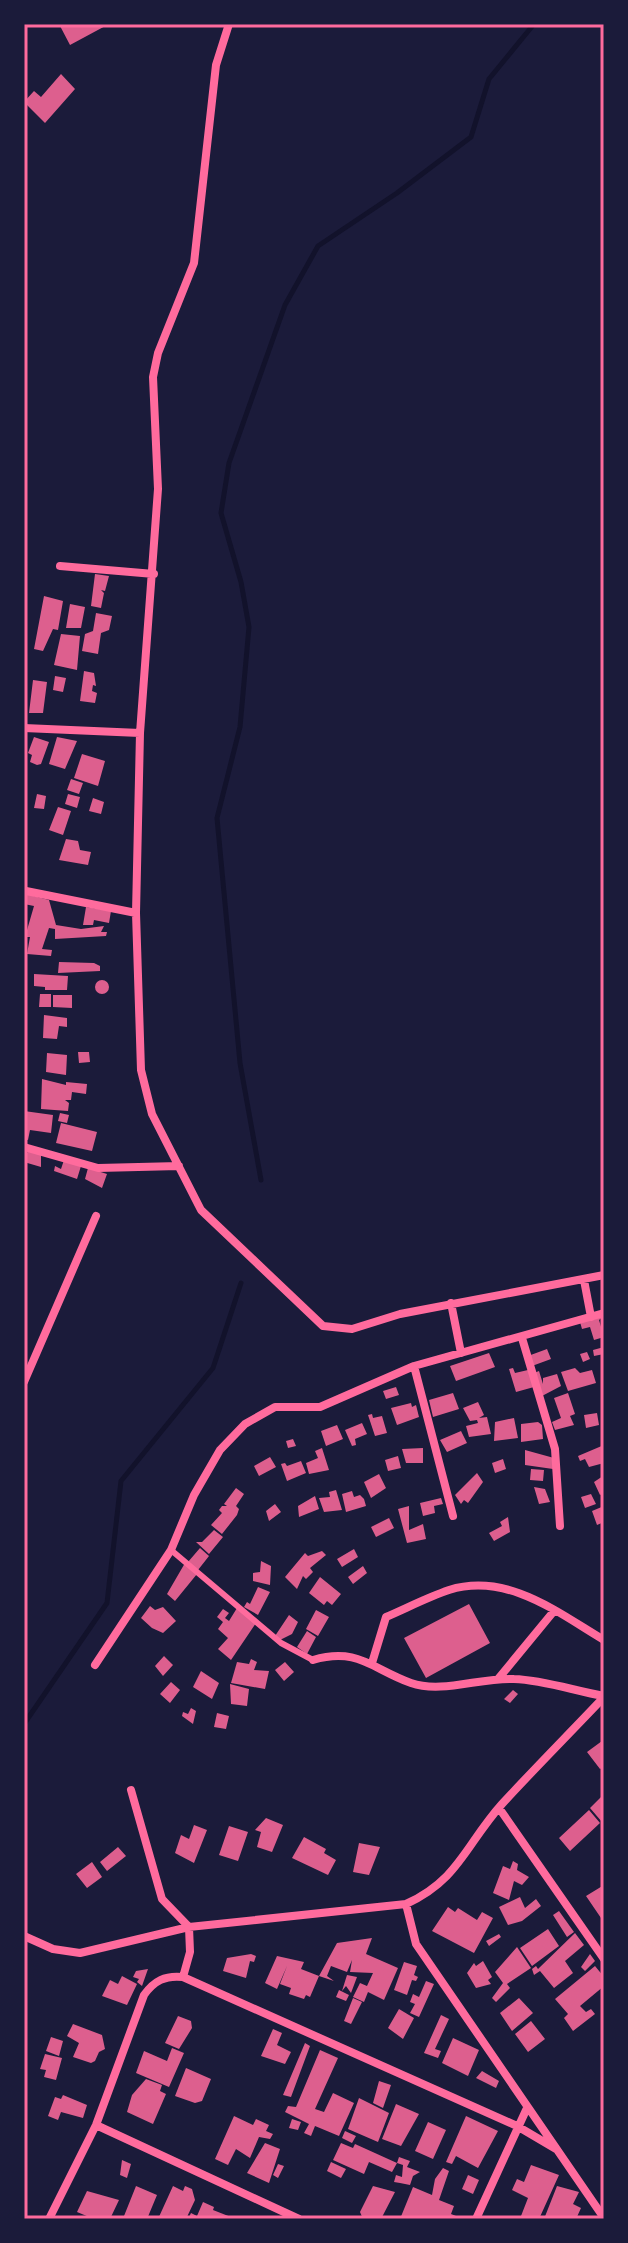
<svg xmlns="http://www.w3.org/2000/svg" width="628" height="2243" viewBox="0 0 628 2243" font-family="'Golos Text',sans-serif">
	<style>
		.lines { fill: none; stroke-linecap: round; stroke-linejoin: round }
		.stream { stroke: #12122b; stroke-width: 5 }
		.building { fill: #dd5f8e }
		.pedestrian { stroke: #ff6b9d; stroke-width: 6 }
		.minor { stroke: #ff6b9d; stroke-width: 8 }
		.neatline { fill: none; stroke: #ff6b9d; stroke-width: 3 }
	</style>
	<rect width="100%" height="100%" fill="#1b1b3a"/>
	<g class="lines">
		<!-- stream -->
		<path class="stream" d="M261,1180L240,1063L217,818L240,727L249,627L241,582L221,513L229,463L285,305L318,246L397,193L471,137L489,79L534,24
			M24,1724L107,1603L121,1481L213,1368L241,1283"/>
	</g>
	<!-- building -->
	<path class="building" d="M59,24H109L70,45Z
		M61,74L75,89L45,123L24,102L34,91L41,97Z
		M95,574L109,576L105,591L101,590L104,593L101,608L91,606Z
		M44,596L63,601L58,630L53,629L43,651L34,649Z
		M70,604L85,607L81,628H66Z
		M96,613L112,616L109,630L101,633L98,654L82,651L85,634L93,631Z
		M61,634L80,636L77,670L54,665Z
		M84,671L94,673L96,686L93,685L92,691L97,693L95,703L80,701Z
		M55,676L66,678L63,692L53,690Z
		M33,680L47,682L43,713H29Z
		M34,737L49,742L41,764L37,765L30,762L32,755L28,753Z
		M57,737L77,741L65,769L49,764Z
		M82,754L105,761L98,786L74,778Z
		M71,779L83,783L79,794L67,790Z
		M37,794L46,796L44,809L34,808Z
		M68,794L80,797L77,808L65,804Z
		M93,798L104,802L101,814L89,811Z
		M58,807L71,811L63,835L49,830Z
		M66,839L78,841L80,850L91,852L88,865L59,860Z
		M26,894L49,900L56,925L81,929L104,926L101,932H107L106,936L55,939V929L49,928L42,949L52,950L51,956L27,954L30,937H25L34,906L24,904Z
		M86,907L111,911L109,923L94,920L93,925H83Z
		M59,962L94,963L100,966V971L58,973Z
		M34,974L68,976L67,990H45V987L34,986Z
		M95 987a7 7 0 1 1 14 0a7 7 0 1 1-14 0Z
		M40,994H51V1007H39Z
		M53,995H72V1008L53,1007Z
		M44,1015L67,1018V1027L59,1026L57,1039L43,1038Z
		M78,1052H89L90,1062L79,1063Z
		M47,1053L67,1055L66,1075L46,1072Z
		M42,1079L66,1085V1082L87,1084L86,1094L72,1092L71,1100H65L69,1103L68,1111L41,1109Z
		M24,1111L53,1115L51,1133L30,1130L28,1140L24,1139Z
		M60,1113L69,1115L67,1123L58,1121Z
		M61,1123L97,1132L92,1151L56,1143Z
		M29,1151L41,1155V1167L24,1162V1155Z
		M64,1160L81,1166L77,1179L54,1171L55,1166L61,1169Z
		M88,1168L107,1174L102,1188L85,1179Z
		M604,1316L599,1320L604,1337L594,1340L590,1327L582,1329L580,1322Z
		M604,1347V1354L594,1356L593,1350Z
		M547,1349L551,1359L532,1366L528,1356Z
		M587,1352L590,1359L583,1362L580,1354Z
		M489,1353L495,1367L456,1381L450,1366Z
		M513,1368L515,1373L528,1370L534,1387L516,1392L509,1369Z
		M575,1368L580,1373L592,1370L596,1383L568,1391L561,1372Z
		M539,1371L543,1384V1378L557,1374L561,1386L542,1396L534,1373Z
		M396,1387L399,1395L386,1399L383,1391Z
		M453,1393L459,1409L433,1417L429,1400Z
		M568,1393L575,1414L570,1416L574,1425L555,1430L552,1422L561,1418L554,1398Z
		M478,1402L484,1415L479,1418L487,1417L491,1434L469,1437L466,1426L478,1423L477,1420L470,1421L463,1408Z
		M411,1403L412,1407L416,1405L419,1417L397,1425L391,1408Z
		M597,1413L599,1425L586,1428L584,1415Z
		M372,1414L373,1418L382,1416L387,1433L375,1436L368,1415Z
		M514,1418L518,1438L494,1441L495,1422Z
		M538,1422L542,1425L543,1439L521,1442V1424Z
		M362,1423L367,1434L355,1439L356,1445L352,1446L345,1430Z
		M337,1425L343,1439L326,1446L321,1431Z
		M461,1431L467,1443L447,1452L440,1440Z
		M293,1439L296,1446L288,1448L286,1441Z
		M604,1445V1463L589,1467L585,1459L580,1461L578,1456Z
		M322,1448L329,1470L309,1474L306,1463L318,1458L315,1451Z
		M423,1448V1463H406L402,1449Z
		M525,1450L554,1458L553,1469L525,1465Z
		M398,1456L401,1468L388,1471L385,1460Z
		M270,1457L276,1467L259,1476L254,1466Z
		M503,1459L506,1469L495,1473L492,1463Z
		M301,1461L306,1473L287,1481L281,1464L285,1463L287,1466Z
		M531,1469L544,1470L543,1481L530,1480Z
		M477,1473L483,1482L468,1503L464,1500L461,1504L455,1495Z
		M379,1474L386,1488L371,1498L364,1482Z
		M603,1476L604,1493L600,1495L594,1482Z
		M534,1487L545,1489L550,1502L539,1504Z
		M236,1488L244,1494L236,1506L239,1509L237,1515L222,1534L211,1525L222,1513L219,1510L222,1506H227L224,1504Z
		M336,1490L342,1510L324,1512L319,1498L330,1497L329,1492Z
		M352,1491L354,1497L360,1495L364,1499L366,1506L346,1512L342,1494Z
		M591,1494L596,1504L585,1508L581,1497Z
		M315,1496L319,1509L299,1517L298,1506Z
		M441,1498L443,1504L434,1506L435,1513L423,1516L420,1503Z
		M275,1504L281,1512L269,1521L266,1511Z
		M409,1506V1530L423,1524L426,1539L407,1543L398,1509Z
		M604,1506V1522L597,1525L592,1511Z
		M508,1517L510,1532L494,1541L489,1533L502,1526L500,1522Z
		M389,1518L394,1528L376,1537L371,1527Z
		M214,1530L223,1537L209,1554L196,1542H202Z
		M200,1548L209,1556L198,1570L188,1562Z
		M354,1549L358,1557L342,1567L337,1559Z
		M322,1551L326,1555L310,1568L313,1572L306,1579L303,1576L297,1589L285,1577L305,1553L308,1556Z
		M261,1561L271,1566L270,1585L253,1581V1573L260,1572Z
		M185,1563L197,1574L175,1601L167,1594Z
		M363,1566L367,1573L353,1584L348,1577Z
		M320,1577L341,1594L332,1605L327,1601L324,1605L309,1593Z
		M258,1587L270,1592L258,1615L244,1607L247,1602L250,1604Z
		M469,1604L490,1643L426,1678L404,1638Z
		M150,1606L155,1610L163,1607L176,1621L163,1633L152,1628L141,1618Z
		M237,1608L256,1623L231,1660L218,1649L228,1638L218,1629L223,1622L217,1617L223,1609L229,1613L225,1618L229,1621Z
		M316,1610L329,1617L318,1636L306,1629Z
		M289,1615L298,1622L292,1634L280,1640L275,1636Z
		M307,1631L316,1637L307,1654L297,1647Z
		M164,1656L173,1665L163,1676L155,1666Z
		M251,1659L257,1662L254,1670L269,1671L265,1689L231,1683L237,1662L249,1664Z
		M285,1662L294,1672L284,1681L275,1670Z
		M201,1671L219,1683L212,1699L193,1687Z
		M171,1682L180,1690L170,1703L160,1694Z
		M230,1684L249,1689L247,1706L231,1704Z
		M513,1690L518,1694L510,1703L504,1699Z
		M191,1708L196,1711L193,1724L182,1716L183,1712L188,1714Z
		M217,1713L229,1716L226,1729L214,1727Z
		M602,1741L604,1767L600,1769L587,1752Z
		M604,1794V1820L602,1822L590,1808Z
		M589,1810L600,1823L570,1851L559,1838Z
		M266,1818L283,1825L272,1852L257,1847L261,1832L255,1830Z
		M194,1825L207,1830L194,1863L175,1853L181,1835L189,1839Z
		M229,1826L248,1832L238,1861L219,1855Z
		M304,1837L326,1849L324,1853L336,1860L328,1875L292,1858Z
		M359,1843L380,1847L369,1875L353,1872Z
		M118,1847L126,1856L107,1871L100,1862Z
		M513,1861L518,1864L517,1870L529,1877L522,1885L514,1881L509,1900L493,1893L503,1866L510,1869Z
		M92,1862L102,1877L87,1888L76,1874Z
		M604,1885V1916L601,1918L586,1896Z
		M520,1897L525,1908L536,1899L541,1906L522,1921L508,1925L499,1907Z
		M448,1907L455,1912L458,1908L477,1920L482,1912L493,1918L474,1953L432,1931Z
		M559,1911L574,1932L567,1937L553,1915Z
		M548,1929L559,1946L532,1966L520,1948Z
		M575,1933L584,1945L565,1961L573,1973L554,1988L540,1971L534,1975L532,1969L536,1966L538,1969Z
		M499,1934L501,1937L489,1946L486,1941Z
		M372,1938L366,1954L398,1968L384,2000L368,1992L364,2002L353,1997L360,1983L367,1986L373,1973L350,1972L352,1960L347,1972L331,1966L327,1976L334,1981L319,1976L310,1997L306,1995L304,1999L289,1994L291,1988L280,1984L287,1966L277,1989L265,1983L277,1956L304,1962L301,1969L319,1976L337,1943Z
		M517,1947L531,1968L507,1984L510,1988L496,2002L492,1998L503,1983L495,1972Z
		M251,1954L256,1956L254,1962L250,1961L246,1978L223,1971L227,1958Z
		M590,1954L595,1961L585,1971L581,1967Z
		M483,1961L492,1977L488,1980L491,1984L476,1988L467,1973L474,1963L476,1966Z
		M404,1962L417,1966L414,1975L418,1977L416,1981L412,1980L407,1995L394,1990Z
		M595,1966L604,1977V1986L580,2006L586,2012L591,2009L595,2014L573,2031L564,2018L568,2014L555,1999Z
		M148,1969L142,1986L137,1982L139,1979L133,1977L136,1971Z
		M347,1975L357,1977L351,1993L346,1986L342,1991Z
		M122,1976L137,1984L127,2005L102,1996L110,1980L118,1984Z
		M426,1981L434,1984L419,2017L410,2013L415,2004L410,2002L413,1994L419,1997Z
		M339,1990L349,1995L346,2001L336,1997Z
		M353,1998L362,2002L351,2024L344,2021Z
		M519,1998L533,2013L512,2031L500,2013Z
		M399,2009L414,2018L403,2039L388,2028Z
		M441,2015L449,2019L435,2049L441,2051L438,2058L424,2053Z
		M178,2016L191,2021L192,2028L179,2049L165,2043Z
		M531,2021L545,2039L528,2052L515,2034Z
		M73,2024L102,2035L105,2049L99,2052L95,2061L91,2063L73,2057L79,2043L67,2036Z
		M273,2029L282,2033L277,2045L291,2052L285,2064L261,2056Z
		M51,2037L63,2041L59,2056L46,2051Z
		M453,2038L479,2050L468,2076L442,2063Z
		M305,2043L310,2046L291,2097L283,2095Z
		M172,2048L184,2053L169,2087L136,2073L144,2051L167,2061Z
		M320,2050L338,2058L315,2109L324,2112L333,2093L354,2103L339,2136L315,2126L311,2136L304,2133L309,2124L285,2112L288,2106L296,2107Z
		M45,2054L62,2058L56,2080L44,2077L46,2070L40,2069Z
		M186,2068L211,2079L202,2101L195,2103L175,2096Z
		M482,2071L499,2081L496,2088L476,2078Z
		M146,2079L162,2085L160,2091L166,2094L153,2124L127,2112L132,2095Z
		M379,2081L391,2085L383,2108L373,2103Z
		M63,2095L87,2105L83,2118L61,2112L58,2120L48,2116L55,2097L61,2099Z
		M359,2098L389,2113L378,2142L348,2129Z
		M396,2104L419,2114L401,2146L382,2139Z
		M234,2116L253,2125L256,2119L269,2125L266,2131L273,2134L270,2139L259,2137L250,2158L236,2149L228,2165L215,2159Z
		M466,2116L498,2131L478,2168L456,2156L452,2164L446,2162Z
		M292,2119L301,2122L298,2130L289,2128Z
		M428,2122L446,2130L433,2159L415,2151Z
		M345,2131L356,2136L352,2143L342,2138Z
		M265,2143L280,2149L269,2183L247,2173Z
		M341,2143L353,2148L355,2144L397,2163L399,2157L410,2161L407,2167L420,2172L413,2176L410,2185L400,2183L394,2182L396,2175L402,2177L403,2165L397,2163L392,2172L369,2162L364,2174L333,2160Z
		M122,2160L131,2164L127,2178L120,2175Z
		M331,2162L346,2169L341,2178L327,2171Z
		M278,2164L284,2166L278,2178L273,2175Z
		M531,2165L559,2175L539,2219L521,2216L528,2198L512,2190L517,2179L524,2182Z
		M443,2168L449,2171L439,2200L454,2206L451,2214L456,2216L454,2219H400L413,2187L432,2195L435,2179Z
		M468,2175L479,2180L473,2194L462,2189Z
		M136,2186L157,2195L147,2219L124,2216Z
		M173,2186L183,2191L185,2186L192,2189L195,2200L186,2219H158Z
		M373,2186L395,2192L381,2219H363L360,2212Z
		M557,2186L579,2192L573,2204L581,2208L576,2219H544Z
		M87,2191L119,2200L110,2219H94L77,2212Z
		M203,2202L214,2207L213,2210L236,2219H188L191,2213L197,2216Z"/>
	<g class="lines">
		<!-- pedestrian -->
		<path class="pedestrian" d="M171,1550L281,1643L313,1660"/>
		<!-- minor -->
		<path class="minor" d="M229,24L216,65L194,263L158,353L153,377L158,489L140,733L136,913L141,1070L152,1114L201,1210L323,1326L352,1329L400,1314L604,1275
			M60,566L154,574
			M24,728L140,733
			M26,891L136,913
			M24,1147L98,1168L179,1166
			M584,1280L591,1317
			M451,1303L461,1353
			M522,1338L555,1449L560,1526
			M414,1366L453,1516
			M24,1382L96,1216
			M313,1660C358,1647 372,1669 411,1683C442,1694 481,1677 514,1679C544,1680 575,1691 604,1696
			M372,1663L386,1617C407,1608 428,1597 449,1590C507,1572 557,1612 604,1640
			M95,1665L171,1550L194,1495L220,1450L245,1424L275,1407H320L414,1366L604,1313
			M498,1679L554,1611
			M131,1790L162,1899L189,1927L190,1952L183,1977
			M499,1808L604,1959
			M406,1904L416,1944L604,2218
			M24,1936L53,1949L80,1953L189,1927L406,1904C459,1880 466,1844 502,1804C535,1768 570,1733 604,1697
			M96,2125L299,2219
			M49,2219L96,2125L144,1995C154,1981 165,1975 183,1977L517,2126L556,2149
			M476,2219L527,2108"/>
	</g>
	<!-- border -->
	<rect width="628" height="2243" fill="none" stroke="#1b1b3a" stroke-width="52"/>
	<rect x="26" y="26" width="576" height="2191" class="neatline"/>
</svg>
